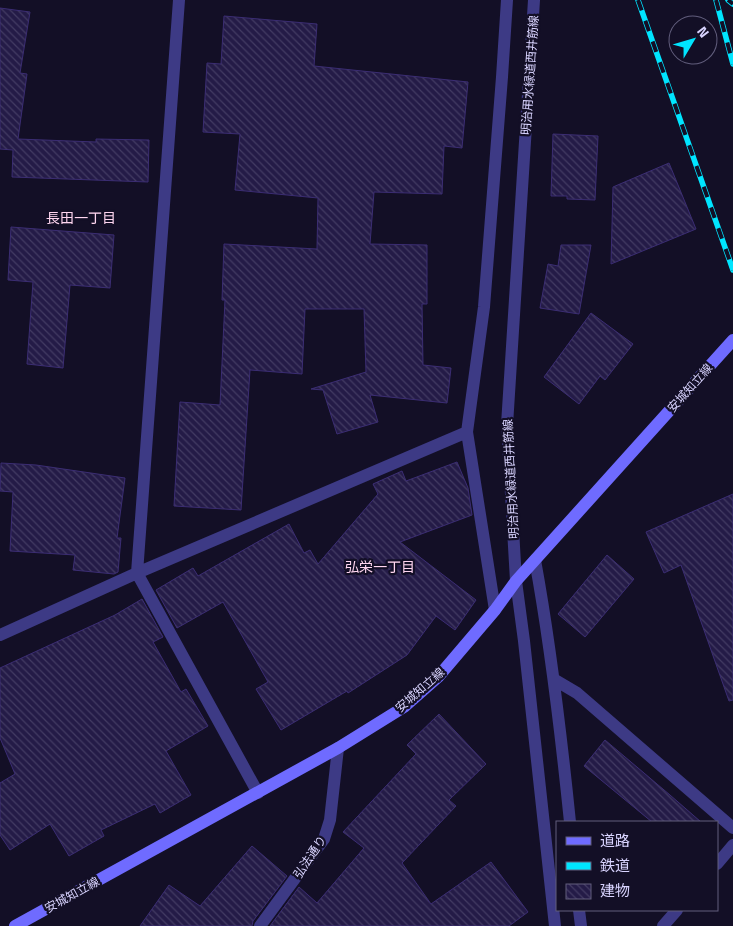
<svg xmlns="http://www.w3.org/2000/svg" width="733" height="926" viewBox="0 0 733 926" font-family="'Titillium Web','Noto Sans JP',sans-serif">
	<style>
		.building { fill: url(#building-back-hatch); stroke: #3b2d73 }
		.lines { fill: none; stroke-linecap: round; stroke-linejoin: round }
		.pedestrian { stroke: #3d3a85; stroke-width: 12 }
		.minor { stroke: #3d3a85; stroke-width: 12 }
		.tertiary { stroke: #3d3a85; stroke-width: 12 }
		.secondary { stroke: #6f6bff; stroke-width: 12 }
		.rail-casing { stroke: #00e5ff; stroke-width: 5.5 }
		.rail { stroke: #130f26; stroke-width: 4; stroke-dasharray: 11; stroke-linecap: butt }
		.labels { text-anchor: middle; stroke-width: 4.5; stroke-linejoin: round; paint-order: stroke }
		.street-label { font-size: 12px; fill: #d9d4ff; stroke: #130f26 }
		.neighbourhood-label { font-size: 14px; fill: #ffd6f0; stroke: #130f26 }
	</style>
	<defs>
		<pattern id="building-back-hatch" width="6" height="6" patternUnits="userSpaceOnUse" patternTransform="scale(1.25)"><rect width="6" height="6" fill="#241b47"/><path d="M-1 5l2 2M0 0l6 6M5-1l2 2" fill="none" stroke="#433b63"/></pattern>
	</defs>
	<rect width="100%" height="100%" fill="#130f26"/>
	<!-- building -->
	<path class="building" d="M0,8L30,12L20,73L27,74L18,139L96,142V139L149,140L148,182L12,177L13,150L0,149Z
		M224,16L317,24L314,66L468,82L462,148L444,146L442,194L374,192L370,244L427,245V304H422L423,365L451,368L447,403L370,395L378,422L337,434L323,390L311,389L366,372L364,309H305L302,374L250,370L241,510L174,506L180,402L220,405L225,300H222L224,244L317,249L318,198L235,190L240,134L203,132L207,63L221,64Z
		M553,134L598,136L595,200L567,199V196H551Z
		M669,163L696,229L611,264L613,187Z
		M11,227L114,235L110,288L70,285L63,368L27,364L33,282L8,280Z
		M561,245H591L579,314L540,308L548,264L558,266Z
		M591,313L633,344L605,380L600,376L579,404L544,377Z
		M457,462L468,488L472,515L400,542L476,600L455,630L436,616L407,655L348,693L347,691L281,730L256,689L268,682L223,602L177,628L156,590L193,568L198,576L289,524L304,553L310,550L318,564L378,494L373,484L402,471L406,481Z
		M1,463L36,465L125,478L117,538H121L118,572L114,574L73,570L75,555L10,551L13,492L0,491Z
		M733,494V700L729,701L681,565L664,573L646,532Z
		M607,555L634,579L585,637L558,614Z
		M142,599L163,637L153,642L181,692L186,689L208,726L166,751L191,795L160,813L155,804L101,830L104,836L69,856L50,824L10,850L0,835V783L15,774L0,738V668L115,615Z
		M439,714L486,764L449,800L456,806L402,863L431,904L491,862L528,912L509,926H270L299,887L317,903L364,848L343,832L416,754L407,745Z
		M605,740L670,795L701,822H652L584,766Z
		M252,846L287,876L253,921L252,926H140L169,885L200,906Z"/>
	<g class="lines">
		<!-- pedestrian -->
		<path class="pedestrian" d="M534,0L507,425L516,581L524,641L555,926"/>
		<!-- minor -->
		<path class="minor" d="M179,0L137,573L258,793
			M535,560C551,647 561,734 570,822
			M495,610L467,432L484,307L502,77L507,0
			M0,635L137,573L467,432
			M555,680L577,693L733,828
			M717,864L733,845
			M579,910L581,926
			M663,926L677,910"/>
		<!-- tertiary -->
		<path class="tertiary" d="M260,926L324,839L330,820L338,748"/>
		<!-- secondary -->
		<path class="secondary" d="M15,926L338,748L404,707L438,677L495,610L516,581L733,340"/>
		<defs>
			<path id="rail" d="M638,0L733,270
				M716,0L733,64
				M728,0L733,4"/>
		</defs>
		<!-- rail casing -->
		<use href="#rail" class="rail-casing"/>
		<!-- rail -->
		<use href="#rail" class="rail"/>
	</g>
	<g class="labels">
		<!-- street labels -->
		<g class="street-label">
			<text transform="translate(530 75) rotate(-86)" y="4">明治用水緑道西井筋線</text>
			<text transform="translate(690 388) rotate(-48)" y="4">安城知立線</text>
			<text transform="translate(511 479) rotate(-93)" y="4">明治用水緑道西井筋線</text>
			<text transform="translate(420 690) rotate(-41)" y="4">安城知立線</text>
			<text transform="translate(310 857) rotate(-56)" y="4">弘法通り</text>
			<text transform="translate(72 895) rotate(-29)" y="4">安城知立線</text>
		</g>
		<!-- neighbourhood labels -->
		<g class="neighbourhood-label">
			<text x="81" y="223">長田一丁目</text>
			<text x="380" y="572">弘栄一丁目</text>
		</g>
	</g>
	<!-- legend -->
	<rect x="556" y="821" width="162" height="90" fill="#130f26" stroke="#625e7d"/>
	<rect x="566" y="837" width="25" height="8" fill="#6f6bff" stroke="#625e7d"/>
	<text x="600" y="846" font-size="15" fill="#d9d4ff">道路</text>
	<rect x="566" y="862" width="25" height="8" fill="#00e5ff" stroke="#625e7d"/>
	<text x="600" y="871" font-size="15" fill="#d9d4ff">鉄道</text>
	<rect x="566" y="884" width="25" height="15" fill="url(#building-back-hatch)" stroke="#625e7d"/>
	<text x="600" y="896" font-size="15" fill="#d9d4ff">建物</text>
	<!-- north arrow -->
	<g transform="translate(693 40) rotate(52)"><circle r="24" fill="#130f26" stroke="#625e7d"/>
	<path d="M0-4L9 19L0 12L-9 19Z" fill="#00e5ff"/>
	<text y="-8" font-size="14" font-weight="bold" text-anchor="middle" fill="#d9d4ff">N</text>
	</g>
</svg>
